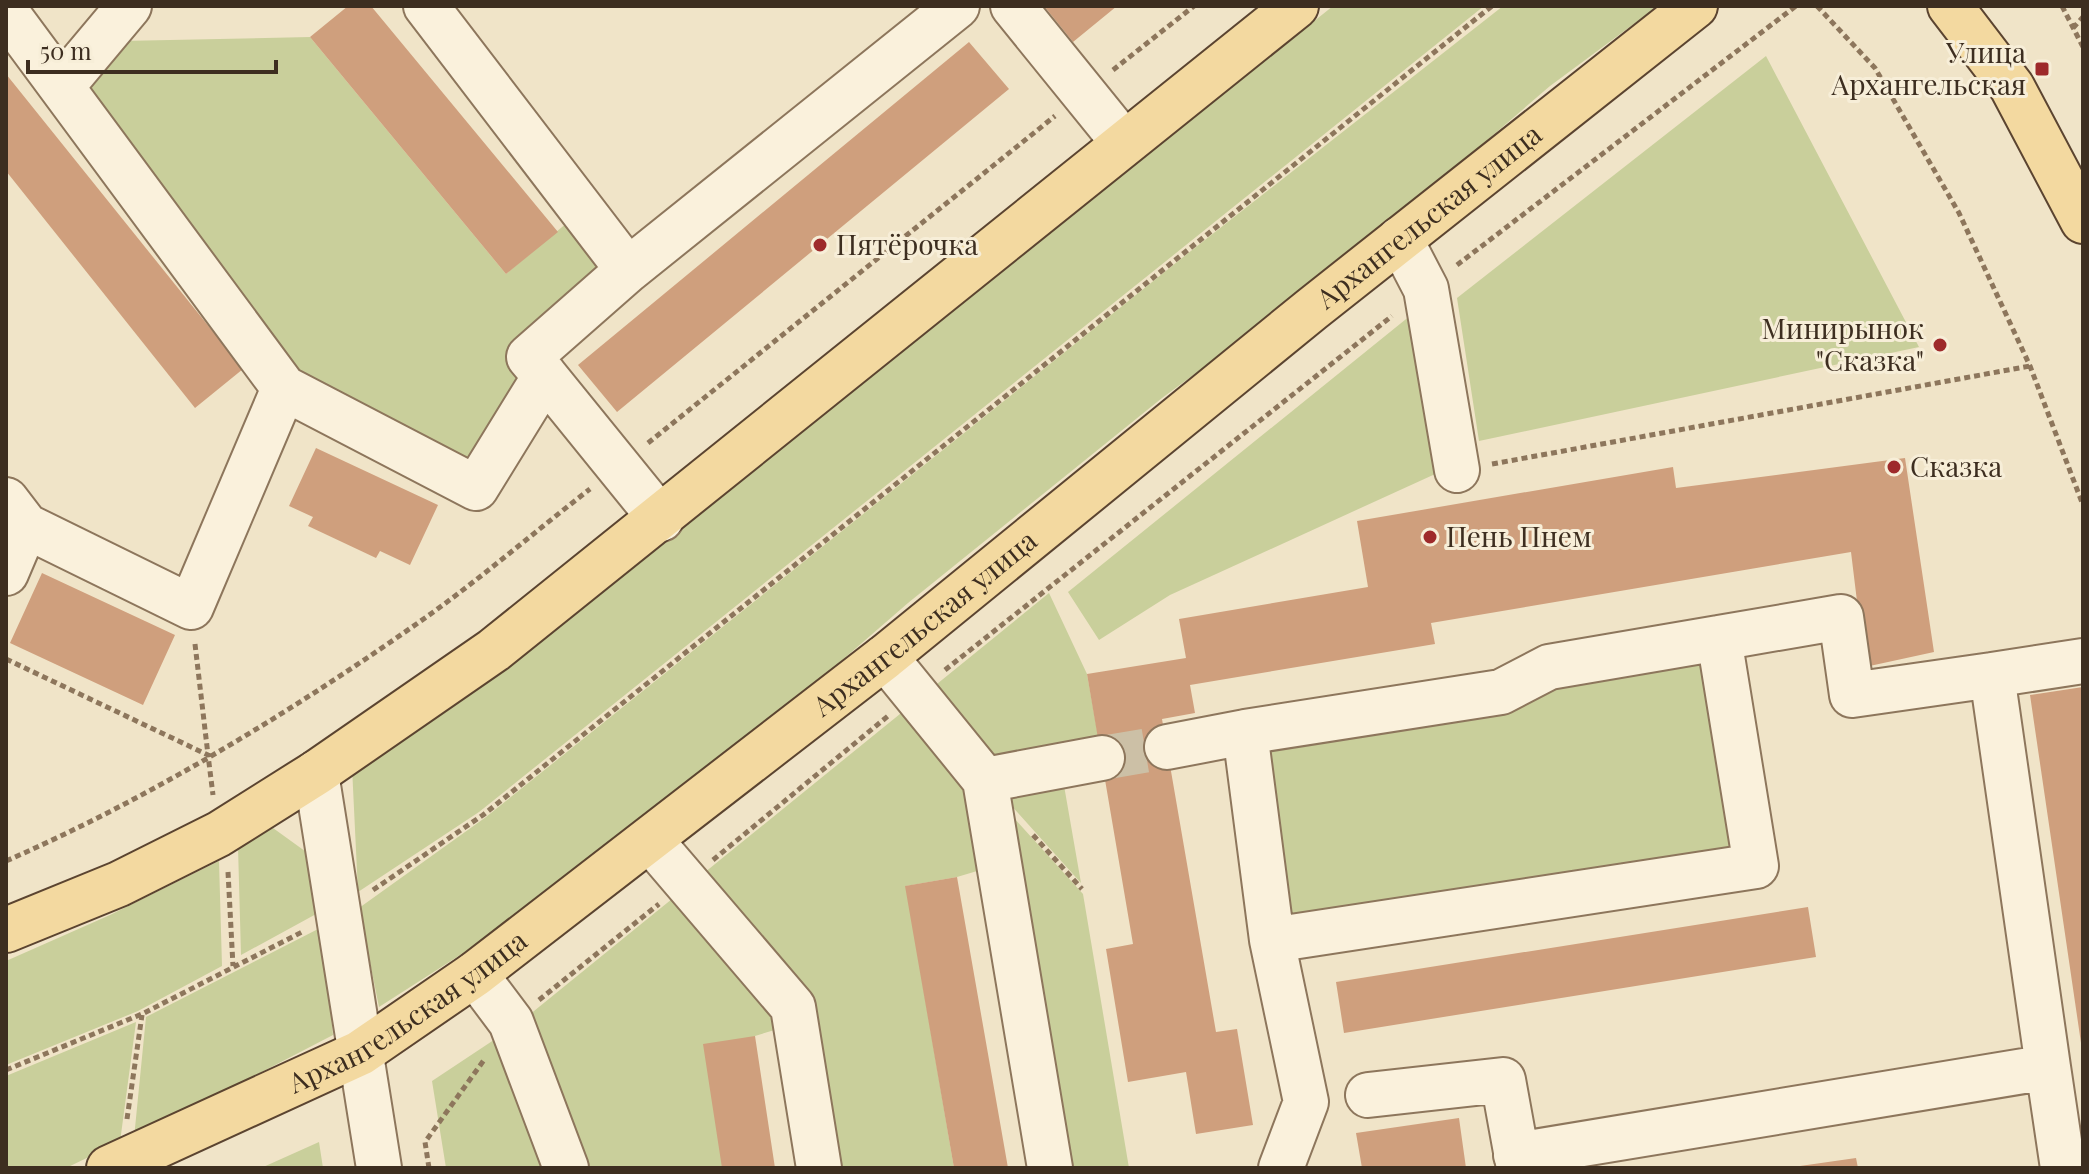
<svg xmlns="http://www.w3.org/2000/svg" width="2089" height="1174" viewBox="0 0 2089 1174" font-family="'Playfair Display',serif">
	<style>
		.green { fill: #c9cf9b }
		.building { fill: #cf9f7d }
		.lines { fill: none; stroke-linecap: round; stroke-linejoin: round }
		.minor-tunnel { stroke: #ccc0a6; stroke-width: 44; stroke-dasharray: 44 22; stroke-linecap: butt }
		.minor-casing { stroke: #8d765c; stroke-width: 48 }
		.major-casing { stroke: #5b4430; stroke-width: 48 }
		.path { stroke: #8d765c; stroke-width: 5; stroke-dasharray: 6 4; stroke-linecap: butt }
		.minor { stroke: #faf1dc; stroke-width: 44 }
		.major { stroke: #f3d9a0; stroke-width: 44 }
		.poi-dot { fill: #9e2a2b; stroke: #f7eed8; stroke-width: 3 }
		.labels { text-anchor: middle; stroke-width: 6; stroke-linejoin: round; paint-order: stroke }
		.poi-label { font-size: 28px; fill: #3d2e20; stroke: #f7eed8; text-anchor: start }
		.street-label { font-size: 28px; fill: #3d2e20; stroke: #f7eed8 }
	</style>
	<rect width="100%" height="100%" fill="#f0e4c8"/>
	<!-- green -->
	<path class="green" d="M1333,6H1484L479,812L358,892L352,767L512,664Z
		M1503,6H1658L1550,86L1335,271L1162,398L908,603L803,694L573,874L471,948L379,1007L359,908L486,817L1182,258Z
		M310,37L506,274L574,217L612,269L532,376L473,474L292,378L76,86L121,41Z
		M1766,56L1919,347L1479,441L1457,298Z
		M1416,311L1444,470L1170,595L1099,640L1068,592Z
		M1049,593L1087,674L1102,758L1062,774L1081,883L992,784L993,795L1083,894L1129,1168H1057L1004,863L957,877L906,886L954,1168H827L801,1022L755,1036L722,1168H446L432,1081L518,1024Z
		M1710,650L1743,856L1282,930L1254,740L1551,677Z
		M273,828L309,854L318,913L241,955L238,847Z
		M219,861L222,966L138,1011L6,1065V961L110,915Z
		M322,927L333,1035L134,1138L146,1017Z
		M136,1022L120,1142L66,1168H6V1076Z
		M319,1142L323,1168H261Z"/>
	<!-- building -->
	<path class="building" d="M348,6H371L558,232L506,274L310,37Z
		M1044,6H1117L1073,42Z
		M969,42L1009,89L617,412L578,365Z
		M6,74L243,369L195,408L6,171Z
		M316,448L438,505L410,565L380,551L376,558L308,526L313,517L289,506Z
		M1905,458L1934,652L1865,667L1851,552L1431,623L1435,644L1190,685L1195,713L1162,719L1216,1032L1237,1029L1253,1125L1196,1134L1186,1072L1128,1082L1106,949L1133,944L1087,674L1186,658L1179,619L1368,587L1357,521L1673,467L1676,488Z
		M42,573L175,635L143,705L10,643Z
		M2083,687V1043H2081L2030,695Z
		M957,877L1008,1168H954L905,886Z
		M1808,907L1816,957L1344,1033L1336,982Z
		M755,1036L775,1168H722L703,1044Z
		M1459,1118L1466,1168H1362L1356,1133Z
		M1856,1158L1858,1168H1800V1166Z"/>
	<g class="lines">
		<!-- minor-tunnel -->
		<path class="minor-tunnel" d="M1102,758L1167,747"/>
		<defs>
			<path id="minor" d="M426,6L628,270
				M1013,6L1124,143
				M6,12L284,388
				M62,86L129,6
				M1400,239L1426,289L1457,470
				M545,376L529,357L628,270L957,6
				M6,500L26,526L6,573
				M26,526L191,607L284,388L476,488L545,376L661,519
				M885,657L985,780L1050,1168
				M1992,675L2083,661
				M1245,732L1501,692L1549,667L1719,638L1756,866L1272,940
				M1167,747L1245,732L1272,940L1306,1102L1281,1168
				M316,773L379,1168
				M985,780L1102,758
				M651,841L793,1007L819,1168
				M475,974L511,1022L566,1168
				M2048,1067L2063,1168
				M1368,1095L1503,1080L1519,1168
				M1516,1155L2048,1067L1992,675L1852,695L1841,617L1719,638"/>
			<g id="major">
				<path d="M1950,6L2012,87L2083,221"/>
				<path d="M6,930L119,884L219,834L316,773L494,650L1296,6"/>
				<path id="s1" d="M109,1168L360,1053L475,974L885,657L1312,309L1695,6"/>
			</g>
		</defs>
		<!-- minor casing -->
		<use href="#minor" class="minor-casing"/>
		<!-- major casing -->
		<use href="#major" class="major-casing"/>
		<!-- path -->
		<path class="path" d="M1817,6L1875,68L1959,213L2030,366L2083,505
			M2062,6L2083,47
			M2073,28L2083,17
			M1113,70L1194,6
			M1457,265L1796,6
			M648,443L1055,116
			M1492,464L2030,366
			M195,644L208,755
			M6,659L208,755L213,795
			M945,670L1392,316
			M1033,835L1082,889
			M713,860L888,716
			M6,861C153,797 301,706 432,613C486,574 537,530 590,489
			M228,872L233,966
			M373,890L483,815L1492,6
			M539,1000L659,904
			M6,1070L142,1014L302,932
			M127,1119L142,1015
			M429,1168L425,1142L484,1060"/>
		<!-- minor -->
		<use href="#minor" class="minor"/>
		<!-- major -->
		<use href="#major" class="major"/>
	</g>
	<!-- markers -->
	<g class="poi-dot">
		<rect x="2034" y="61" width="16" height="16" rx="4"/>
		<circle cx="820" cy="245" r="8"/>
		<circle cx="1940" cy="345" r="8"/>
		<circle cx="1894" cy="467" r="8"/>
		<circle cx="1430" cy="537" r="8"/>
	</g>
	<g class="labels">
		<!-- poi labels -->
		<g class="poi-label">
			<text x="2026" y="63" text-anchor="end">Улица<tspan x="2026" dy="32">Архангельская</tspan></text>
			<text x="836" y="255">Пятёрочка</text>
			<text x="1924" y="339" text-anchor="end">Минирынок<tspan x="1924" dy="32">"Сказка"</tspan></text>
			<text x="1910" y="477">Сказка</text>
			<text x="1446" y="547">Пень Пнем</text>
		</g>
		<!-- street labels -->
		<g class="street-label">
			<text dy="10" stroke="none"><textPath href="#s1" startOffset="1634">Архангельская улица</textPath></text>
			<text dy="10" stroke="none"><textPath href="#s1" startOffset="986">Архангельская улица</textPath></text>
			<text dy="10" stroke="none"><textPath href="#s1" startOffset="338">Архангельская улица</textPath></text>
		</g>
	</g>
	<!-- border -->
	<rect width="2089" height="1174" fill="none" stroke="#3d2e20" stroke-width="16"/>
	<!-- scale -->
	<path d="M28 60v12h248v-12" fill="none" stroke="#3d2e20" stroke-width="4"/>
	<text x="40" y="60" font-size="24" fill="#3d2e20" stroke="#f7eed8" stroke-width="6" paint-order="stroke">50 m</text>
</svg>
